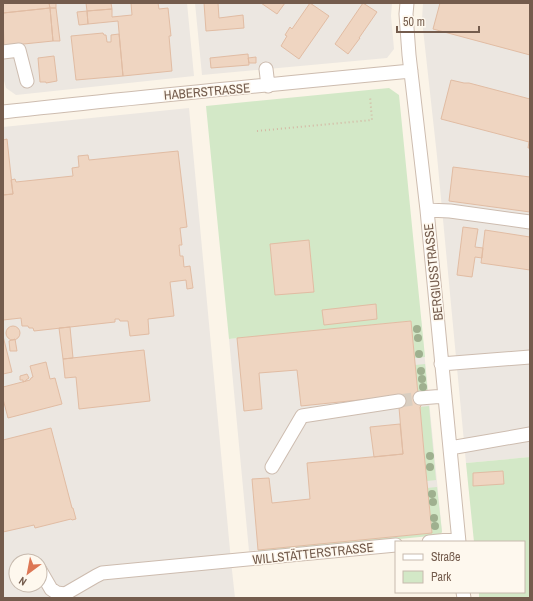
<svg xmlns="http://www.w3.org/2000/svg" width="533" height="601" viewBox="0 0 533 601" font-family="'Archivo Narrow',sans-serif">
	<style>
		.industrial { fill: #ece7e1; fill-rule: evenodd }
		.green { fill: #d3e8c7 }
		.building { fill: #efd5c1; stroke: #e1bca3 }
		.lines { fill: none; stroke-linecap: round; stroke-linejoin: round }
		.minor-tunnel { stroke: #d9cec1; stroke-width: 13; stroke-dasharray: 13 6; stroke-linecap: butt }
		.minor-casing { stroke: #cdbcaf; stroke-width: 15 }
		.path { stroke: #d4b8a4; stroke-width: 2; stroke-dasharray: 1 3; stroke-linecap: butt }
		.minor { stroke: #fff; stroke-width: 13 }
		.tree { fill: #9fb08f }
		.labels { text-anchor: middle; stroke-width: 3; stroke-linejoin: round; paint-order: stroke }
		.street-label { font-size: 13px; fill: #745c4d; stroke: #fef8ee }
	</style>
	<rect width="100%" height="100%" fill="#fbf4e8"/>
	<!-- industrial -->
	<path class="industrial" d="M3,3H187L194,76L16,95L6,88L3,77Z
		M195,3H392L391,16L394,49L387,58L202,75Z
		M423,3H530V457L466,463L437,156L422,20Z
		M189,108L231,561L235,598H3V127ZM16,561H40V585H16Z
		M421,320L442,532L249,551L229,339Z"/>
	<!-- green -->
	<path class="green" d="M389,88L399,95L425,357L415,358L411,321L229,339L206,106Z
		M425,364L428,393L418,394L415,365Z
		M429,406L436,480L427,481L420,407Z
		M530,457V598H479V592H524V542H474L466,463Z
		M437,487L442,532L440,535L258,553V550L432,533L427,488Z"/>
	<!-- building -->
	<path class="building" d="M3,3H49L50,8L3,13Z
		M49,3H56V8H50Z
		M86,3H111L112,9L87,11Z
		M131,3H158L159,9L168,8L171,36H169L172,71L123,76L118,21L88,24L87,11L112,9V17L132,15Z
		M204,3H218L219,18L243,15L244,28L206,31Z
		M261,3H285L277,14Z
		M310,3L329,16L299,59L281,46L287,36L285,35L290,27L292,29Z
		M363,3L377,12L359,38H360L348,54L335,44Z
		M440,3H530V55L433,29Z
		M50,8L53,41L4,46L3,13Z
		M50,8H56L60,41H53Z
		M87,11L88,24L79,25L77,12Z
		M103,33L104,35H106L107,42H111V35L119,34L123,76L76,80L71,36Z
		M248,54L249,65L211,68L210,58Z
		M54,56L57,81L46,83V82H40L38,58Z
		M256,57V63H249L248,58Z
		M451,80L464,83H469L530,99V148H528L529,142L441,119Z
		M7,139L13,194L3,195V140Z
		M178,151L187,227L180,228L182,245H179L180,256H183L184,267L190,266L193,288L187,289L186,280L170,282L174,316L148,319L149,334L130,336L128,321H120L119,319H115V322L34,331L33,328H29L28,326H22L21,318L3,320V195L13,194L11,180L15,179L16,182L73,176L72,168L79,167L78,156L88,155L89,160Z
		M453,167L530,177V212L449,201Z
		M463,227L478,229L475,247L483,248L482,258L475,257L472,277L457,275Z
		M485,230L530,237V270L481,263Z
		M309,240L314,292L275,295L270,244Z
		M376,304L377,319L324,325L322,310Z
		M411,321L418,394H420L421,406L420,407L424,452L432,533L258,550L252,479L269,478L272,503L310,499L307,463L403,454L398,396L301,406L297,370L259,373L262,409L244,411L237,338Z
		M6 333a7 7 0 1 1 14 0a7 7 0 1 1-14 0Z
		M70,327L73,358L63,359L59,328Z
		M3,336L12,372L3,374Z
		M15,339L17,351H10L9,341Z
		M144,350L150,401L79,409L76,377L65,378L63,359Z
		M46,362L50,379L55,378L62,404L8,418L3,399V387L30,380L31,378L33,377L30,366Z
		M27,374L29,378L26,380V381L23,382V380H20V376Z
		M400,424L403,454L374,457L370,427Z
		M51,428L72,508H73L76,519L72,520L71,519L35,528L34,525L3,532V440Z
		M503,471L504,484L473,486V473Z"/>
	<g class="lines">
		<!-- minor-tunnel -->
		<path class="minor-tunnel" d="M399,401L420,398"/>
		<defs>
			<path id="minor" d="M407,3L406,14L409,55L427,210L459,542
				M3,52L19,50L27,81
				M266,69L268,86
				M3,112C139,97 275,84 411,71
				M427,210L450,211L530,222
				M441,364L530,357
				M420,398L445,396
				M450,448L530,434
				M272,467L302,416L399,401
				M429,542L458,539
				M40,570L51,589L57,593L65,594L96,576L102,573L396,545
				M463,592L464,598"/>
		</defs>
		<!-- minor casing -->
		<use href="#minor" class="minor-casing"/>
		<!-- path -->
		<path class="path" d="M257,131L372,120L370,96"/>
		<!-- minor -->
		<use href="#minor" class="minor"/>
	</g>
	<!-- trees -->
	<g class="tree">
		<circle cx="417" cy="329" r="4"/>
		<circle cx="418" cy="338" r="4"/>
		<circle cx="419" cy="354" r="4"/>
		<circle cx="421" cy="371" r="4"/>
		<circle cx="422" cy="379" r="4"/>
		<circle cx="423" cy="387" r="4"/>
		<circle cx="430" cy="456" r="4"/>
		<circle cx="430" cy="467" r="4"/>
		<circle cx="432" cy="494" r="4"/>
		<circle cx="433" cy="502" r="4"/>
		<circle cx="434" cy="518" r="4"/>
		<circle cx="435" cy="526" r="4"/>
	</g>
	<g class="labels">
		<!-- street labels -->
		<g class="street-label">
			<text transform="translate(207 91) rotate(-5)" y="5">HABERSTRASSE</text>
			<text transform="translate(433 272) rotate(-96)" y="5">BERGIUSSTRASSE</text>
			<text transform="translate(313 553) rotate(-6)" y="5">WILLSTÄTTERSTRASSE</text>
		</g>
	</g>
	<!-- border -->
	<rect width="533" height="601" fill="none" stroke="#745c4d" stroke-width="8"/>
	<!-- legend -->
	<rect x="395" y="541" width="130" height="52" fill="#fef8ee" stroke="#c7baae"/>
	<rect x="403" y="554" width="20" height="6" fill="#ffffff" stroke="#c7baae"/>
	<text x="431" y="561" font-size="12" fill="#745c4d">Straße</text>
	<rect x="403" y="571" width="20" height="12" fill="#d3e8c7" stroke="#c7baae"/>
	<text x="431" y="581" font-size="12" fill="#745c4d">Park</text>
	<!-- north arrow -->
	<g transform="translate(28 573) rotate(212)"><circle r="19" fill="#fef8ee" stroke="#c7baae"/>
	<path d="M0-3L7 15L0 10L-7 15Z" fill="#dd7755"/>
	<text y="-6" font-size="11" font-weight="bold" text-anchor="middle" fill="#745c4d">N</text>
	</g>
	<!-- scale -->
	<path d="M397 26v6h82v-6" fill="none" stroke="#745c4d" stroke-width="2"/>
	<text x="403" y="26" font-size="12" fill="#745c4d" stroke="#fef8ee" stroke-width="3" paint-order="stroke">50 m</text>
</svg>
